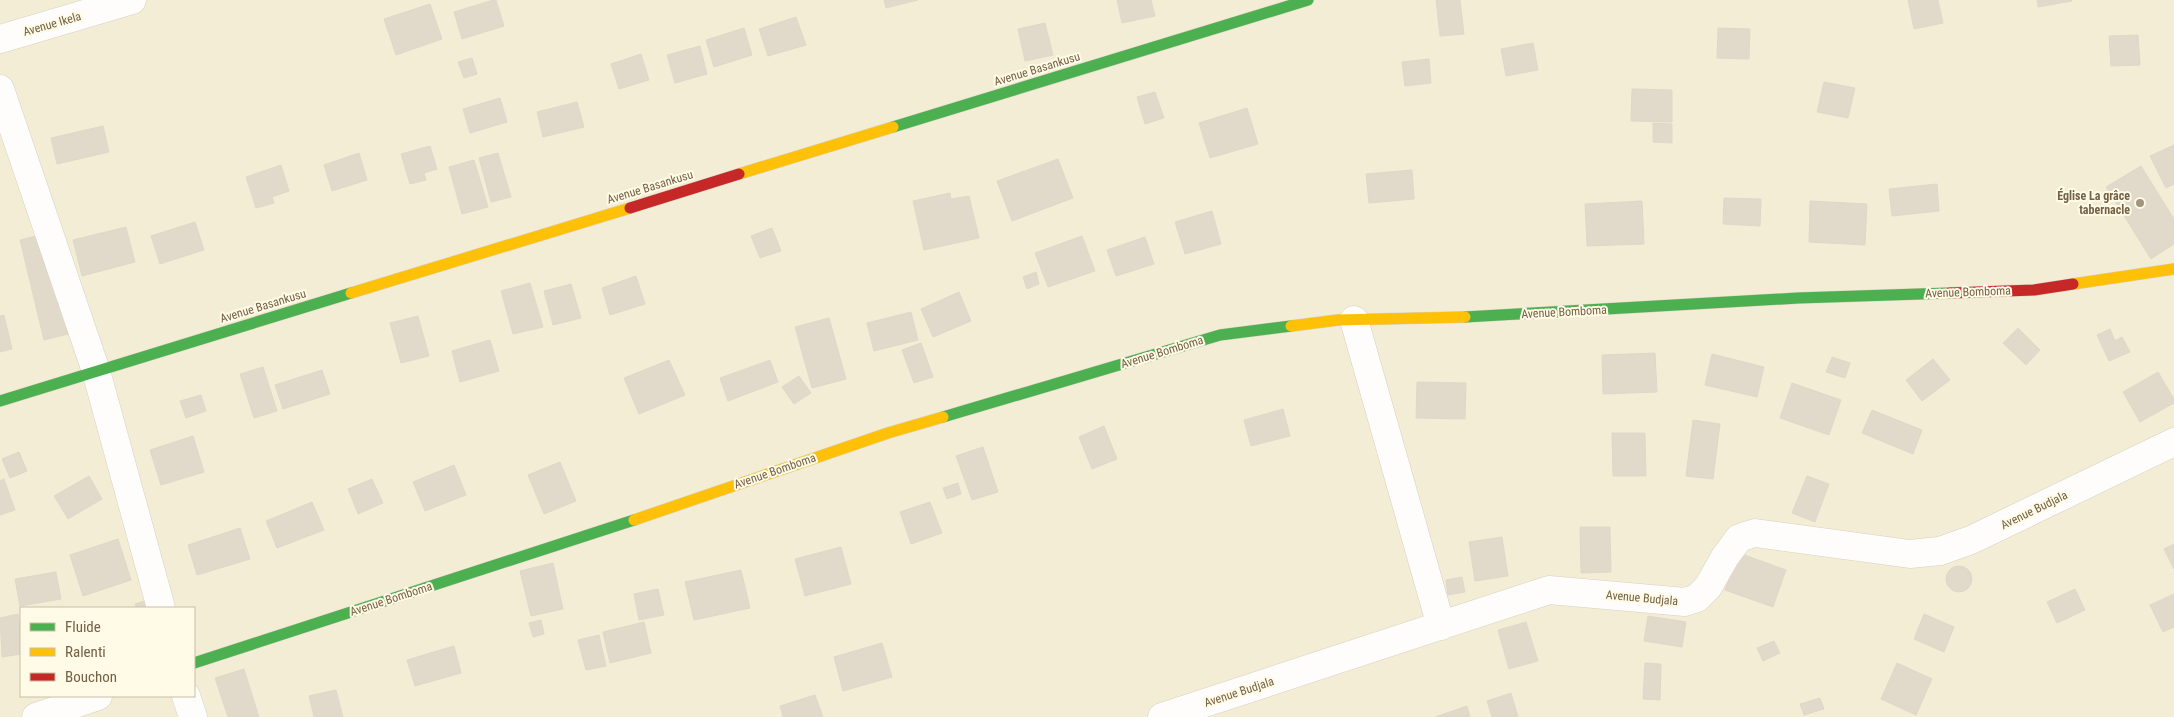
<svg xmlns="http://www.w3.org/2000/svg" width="2174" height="717" viewBox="0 0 2174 717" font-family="'Roboto Condensed',sans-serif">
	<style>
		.residential { fill: #f3edd6; fill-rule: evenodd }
		.building { fill: #e1dacb; stroke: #dfd8c8 }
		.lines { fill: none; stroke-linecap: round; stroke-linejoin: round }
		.street-casing { stroke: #d6d0c1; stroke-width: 29 }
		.fast-casing { stroke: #d7d1c3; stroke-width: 12 }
		.slow-casing { stroke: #d7d1c3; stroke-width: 12 }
		.jam-casing { stroke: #d7d1c3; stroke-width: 12 }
		.street { stroke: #fefdfb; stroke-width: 28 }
		.fast { stroke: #4caf50; stroke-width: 11 }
		.slow { stroke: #ffc107; stroke-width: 11 }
		.jam { stroke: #c62828; stroke-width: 11 }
		.poi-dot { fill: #a2947e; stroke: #fffbe7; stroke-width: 2 }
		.labels { text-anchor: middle; stroke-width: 4; stroke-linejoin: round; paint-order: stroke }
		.street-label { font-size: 12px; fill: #756146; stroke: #fffbe7 }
		.poi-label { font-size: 12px; font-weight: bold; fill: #756146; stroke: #fffbe7; text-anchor: end }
	</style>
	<rect width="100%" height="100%" fill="#f7f4e6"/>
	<!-- residential -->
	<path class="residential" d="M0,0H2174V717H0ZM21,608H194V696H21Z"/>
	<!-- building -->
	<path class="building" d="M493,0H496L504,26L462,39L454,12Z
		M884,0H918L886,8Z
		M1117,0H1151L1155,16L1122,23Z
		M1436,0H1460L1464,34L1440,36Z
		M1908,0H1938L1943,23L1914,29Z
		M2037,0H2071L2072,1L2038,7Z
		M430,4L442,39L396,55L384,19Z
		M796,17L806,45L768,56L759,29Z
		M1045,23L1053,55L1025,61L1018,29Z
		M744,28L752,55L714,67L706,40Z
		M1718,28L1750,29L1749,59L1717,58Z
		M2138,35L2140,65L2111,66L2109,36Z
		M1533,43L1538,70L1506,76L1501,49Z
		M700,46L707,74L675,83L667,55Z
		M641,54L649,80L619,89L611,64Z
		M472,58L477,74L464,78L458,62Z
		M1429,59L1431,83L1405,86L1402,62Z
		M1824,82L1855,88L1848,118L1817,112Z
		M1632,89L1672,90V122L1631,121Z
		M1155,92L1164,118L1145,124L1137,97Z
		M500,98L507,122L470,133L463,109Z
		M577,102L584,127L543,137L537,112Z
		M1247,108L1258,144L1210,158L1199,123Z
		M1653,123L1672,124V143L1653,142Z
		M103,126L109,152L57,164L51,138Z
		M2174,145V184L2166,188L2150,156Z
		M430,146L437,169L424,173L426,180L410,184L401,154Z
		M359,153L367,180L332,191L324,165Z
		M498,153L511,197L491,202L479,158Z
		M1058,159L1073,198L1012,221L997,181Z
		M474,160L488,207L462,214L449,167Z
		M281,165L289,191L272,197L274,203L256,208L246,177Z
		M2141,166L2174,219V244L2151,259L2106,187Z
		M1412,170L1414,199L1369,203L1366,174Z
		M1937,184L1939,211L1892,216L1889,189Z
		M950,193L951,199L969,196L979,238L924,250L913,201Z
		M1724,198L1761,199L1760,226L1723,224Z
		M1642,201L1644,244L1587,246L1585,204Z
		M1810,201L1867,204L1865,245L1809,242Z
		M1212,211L1221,244L1185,254L1175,222Z
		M195,222L204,250L160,264L151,236Z
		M126,227L135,262L82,276L73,240Z
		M772,228L781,251L760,258L751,236Z
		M44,234L68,334L44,340L20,240Z
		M1082,236L1095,271L1048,287L1035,253Z
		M1145,237L1154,264L1116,276L1107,250Z
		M1036,272L1039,284L1027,289L1023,277Z
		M636,276L645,304L610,315L602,288Z
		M530,283L543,327L513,334L501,291Z
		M571,284L581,318L553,325L544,291Z
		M959,292L971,321L933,337L921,309Z
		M911,312L918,340L874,351L867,323Z
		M4,315L12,349L0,352V316Z
		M418,316L429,356L401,363L390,323Z
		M829,318L846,379L812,388L795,327Z
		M2018,328L2040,350L2026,365L2003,343Z
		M2110,329L2115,341L2122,337L2130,352L2109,361L2097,335Z
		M490,340L499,371L460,382L452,351Z
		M921,343L933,377L914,383L902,350Z
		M1655,353L1657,392L1603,394L1602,355Z
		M1712,354L1764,367L1757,397L1705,385Z
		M1832,357L1850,363L1845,378L1826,372Z
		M1933,359L1950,380L1922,401L1906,380Z
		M669,360L685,395L639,414L624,378Z
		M770,360L778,382L728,401L720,378Z
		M263,367L277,411L254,418L240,374Z
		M322,370L330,394L283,409L275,385Z
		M2158,372L2174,399V403L2140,422L2123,392Z
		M799,376L811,393L794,404L782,387Z
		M1417,382L1466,383L1465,419L1416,418Z
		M1792,383L1841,400L1829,435L1780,418Z
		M201,395L206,411L186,418L180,401Z
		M1283,409L1290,436L1251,446L1244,420Z
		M1872,410L1922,430L1913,454L1862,433Z
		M1693,420L1720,424L1713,479L1686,476Z
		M1104,426L1117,459L1092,469L1079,437Z
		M1612,433H1645L1646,476H1613Z
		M193,436L204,472L161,485L150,450Z
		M983,447L998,492L972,500L956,456Z
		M19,452L27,471L10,478L2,459Z
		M560,462L576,501L544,514L528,475Z
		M454,465L466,495L425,511L413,482Z
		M89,476L102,499L68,519L54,496Z
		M1807,476L1829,484L1815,522L1792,513Z
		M4,479L15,510L0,515V481Z
		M372,479L383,503L358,514L348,489Z
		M958,483L961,494L947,499L943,488Z
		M312,502L324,530L277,548L266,521Z
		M930,502L942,533L911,544L900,512Z
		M1580,527H1610L1611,572L1581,573Z
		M240,528L250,559L197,575L188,545Z
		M1502,537L1508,576L1475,581L1469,542Z
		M118,539L131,580L83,596L70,555Z
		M2174,544V569L2164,549Z
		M841,547L851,584L805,596L795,559Z
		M1739,553L1786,570L1773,607L1725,590Z
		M553,563L563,609L531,616L520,571Z
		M1946 579a13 13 0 1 1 26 0a13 13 0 1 1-26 0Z
		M741,570L750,608L694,620L685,582Z
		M56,572L61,599L20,606L15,579Z
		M1462,577L1465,592L1448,595L1446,580Z
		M658,589L664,615L639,620L634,594Z
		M2075,589L2085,610L2057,623L2047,602Z
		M2174,594V627L2163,632L2150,605Z
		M151,599L154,608H137L135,604Z
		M18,614L21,633V654L2,657L0,618Z
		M1924,614L1954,627L1944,652L1914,639Z
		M1648,616L1686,622L1682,647L1644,641Z
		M541,620L544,634L533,637L529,623Z
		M644,622L651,653L610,663L603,632Z
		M1526,622L1538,661L1509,669L1498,630Z
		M599,635L606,666L586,670L578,640Z
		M1774,641L1780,653L1763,661L1757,648Z
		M882,643L892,677L843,691L834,657Z
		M454,646L461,673L415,686L407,660Z
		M1645,663L1661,664L1660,700L1643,699Z
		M1897,663L1932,679L1916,715L1881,699Z
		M244,669L259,717H228L215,678Z
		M336,690L343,717H314L309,696Z
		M1511,693L1518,717H1492L1487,701Z
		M815,695L823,717H783L780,706Z
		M1820,698L1824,709L1804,715L1800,704Z
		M1467,706L1470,717H1435Z"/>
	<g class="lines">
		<defs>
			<path id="street" d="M0,39L132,0
				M0,89L96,371L161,608
				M1354,320L1441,626
				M186,696L193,717
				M36,717L98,696
				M1162,717L1549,590L1685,602L1697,598L1708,587L1725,557L1739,538L1755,533L1910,554L1940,551L1971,540L2174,442"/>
			<path id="fast" d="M893,127L1308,0
				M1465,317L1798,298L1950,293
				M0,401L351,293
				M943,417L1220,335L1291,326
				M194,663L634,520"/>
			<path id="slow" d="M739,174L893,127
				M2073,284L2174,269
				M351,293L630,208
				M1291,326L1338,320L1465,317
				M634,520L888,433L943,417"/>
			<path id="jam" d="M630,208L739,174
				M1950,293L2034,290L2073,284"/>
		</defs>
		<!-- street casing -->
		<use href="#street" class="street-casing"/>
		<!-- fast casing -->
		<use href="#fast" class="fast-casing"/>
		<!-- slow casing -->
		<use href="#slow" class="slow-casing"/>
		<!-- jam casing -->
		<use href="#jam" class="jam-casing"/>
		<!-- street -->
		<use href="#street" class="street"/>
		<!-- fast -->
		<use href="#fast" class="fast"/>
		<!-- slow -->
		<use href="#slow" class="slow"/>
		<!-- jam -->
		<use href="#jam" class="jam"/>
	</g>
	<!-- markers -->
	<circle class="poi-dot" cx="2140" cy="203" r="5"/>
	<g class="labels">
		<!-- street labels -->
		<g class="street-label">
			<text transform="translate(52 24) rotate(-16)" y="4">Avenue Ikela</text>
			<text transform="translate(1037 69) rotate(-17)" y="4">Avenue Basankusu</text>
			<text transform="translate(650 187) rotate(-17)" y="4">Avenue Basankusu</text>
			<text transform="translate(1968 292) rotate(-2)" y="4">Avenue Bomboma</text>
			<text transform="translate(263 306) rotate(-17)" y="4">Avenue Basankusu</text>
			<text transform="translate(1564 312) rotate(-3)" y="4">Avenue Bomboma</text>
			<text transform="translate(1162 352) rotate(-17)" y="4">Avenue Bomboma</text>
			<text transform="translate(775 471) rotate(-19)" y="4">Avenue Bomboma</text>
			<text transform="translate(2034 510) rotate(-26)" y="4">Avenue Budjala</text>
			<text transform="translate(1642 598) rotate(5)" y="4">Avenue Budjala</text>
			<text transform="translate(391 599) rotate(-18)" y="4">Avenue Bomboma</text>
			<text transform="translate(1239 692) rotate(-18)" y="4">Avenue Budjala</text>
		</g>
		<!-- poi labels -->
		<g class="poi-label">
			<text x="2130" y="200">Église La grâce<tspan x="2130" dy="14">tabernacle</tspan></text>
		</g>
	</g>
	<!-- legend -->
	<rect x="20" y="607" width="175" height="90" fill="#fffbe7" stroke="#c8bda7"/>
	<rect x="30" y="623" width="25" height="8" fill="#4caf50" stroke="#c8bda7"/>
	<text x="65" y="632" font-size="15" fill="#756146">Fluide</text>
	<rect x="30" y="648" width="25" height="8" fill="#ffc107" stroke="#c8bda7"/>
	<text x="65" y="657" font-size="15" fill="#756146">Ralenti</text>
	<rect x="30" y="673" width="25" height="8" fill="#c62828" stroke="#c8bda7"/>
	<text x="65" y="682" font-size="15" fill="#756146">Bouchon</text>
</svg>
